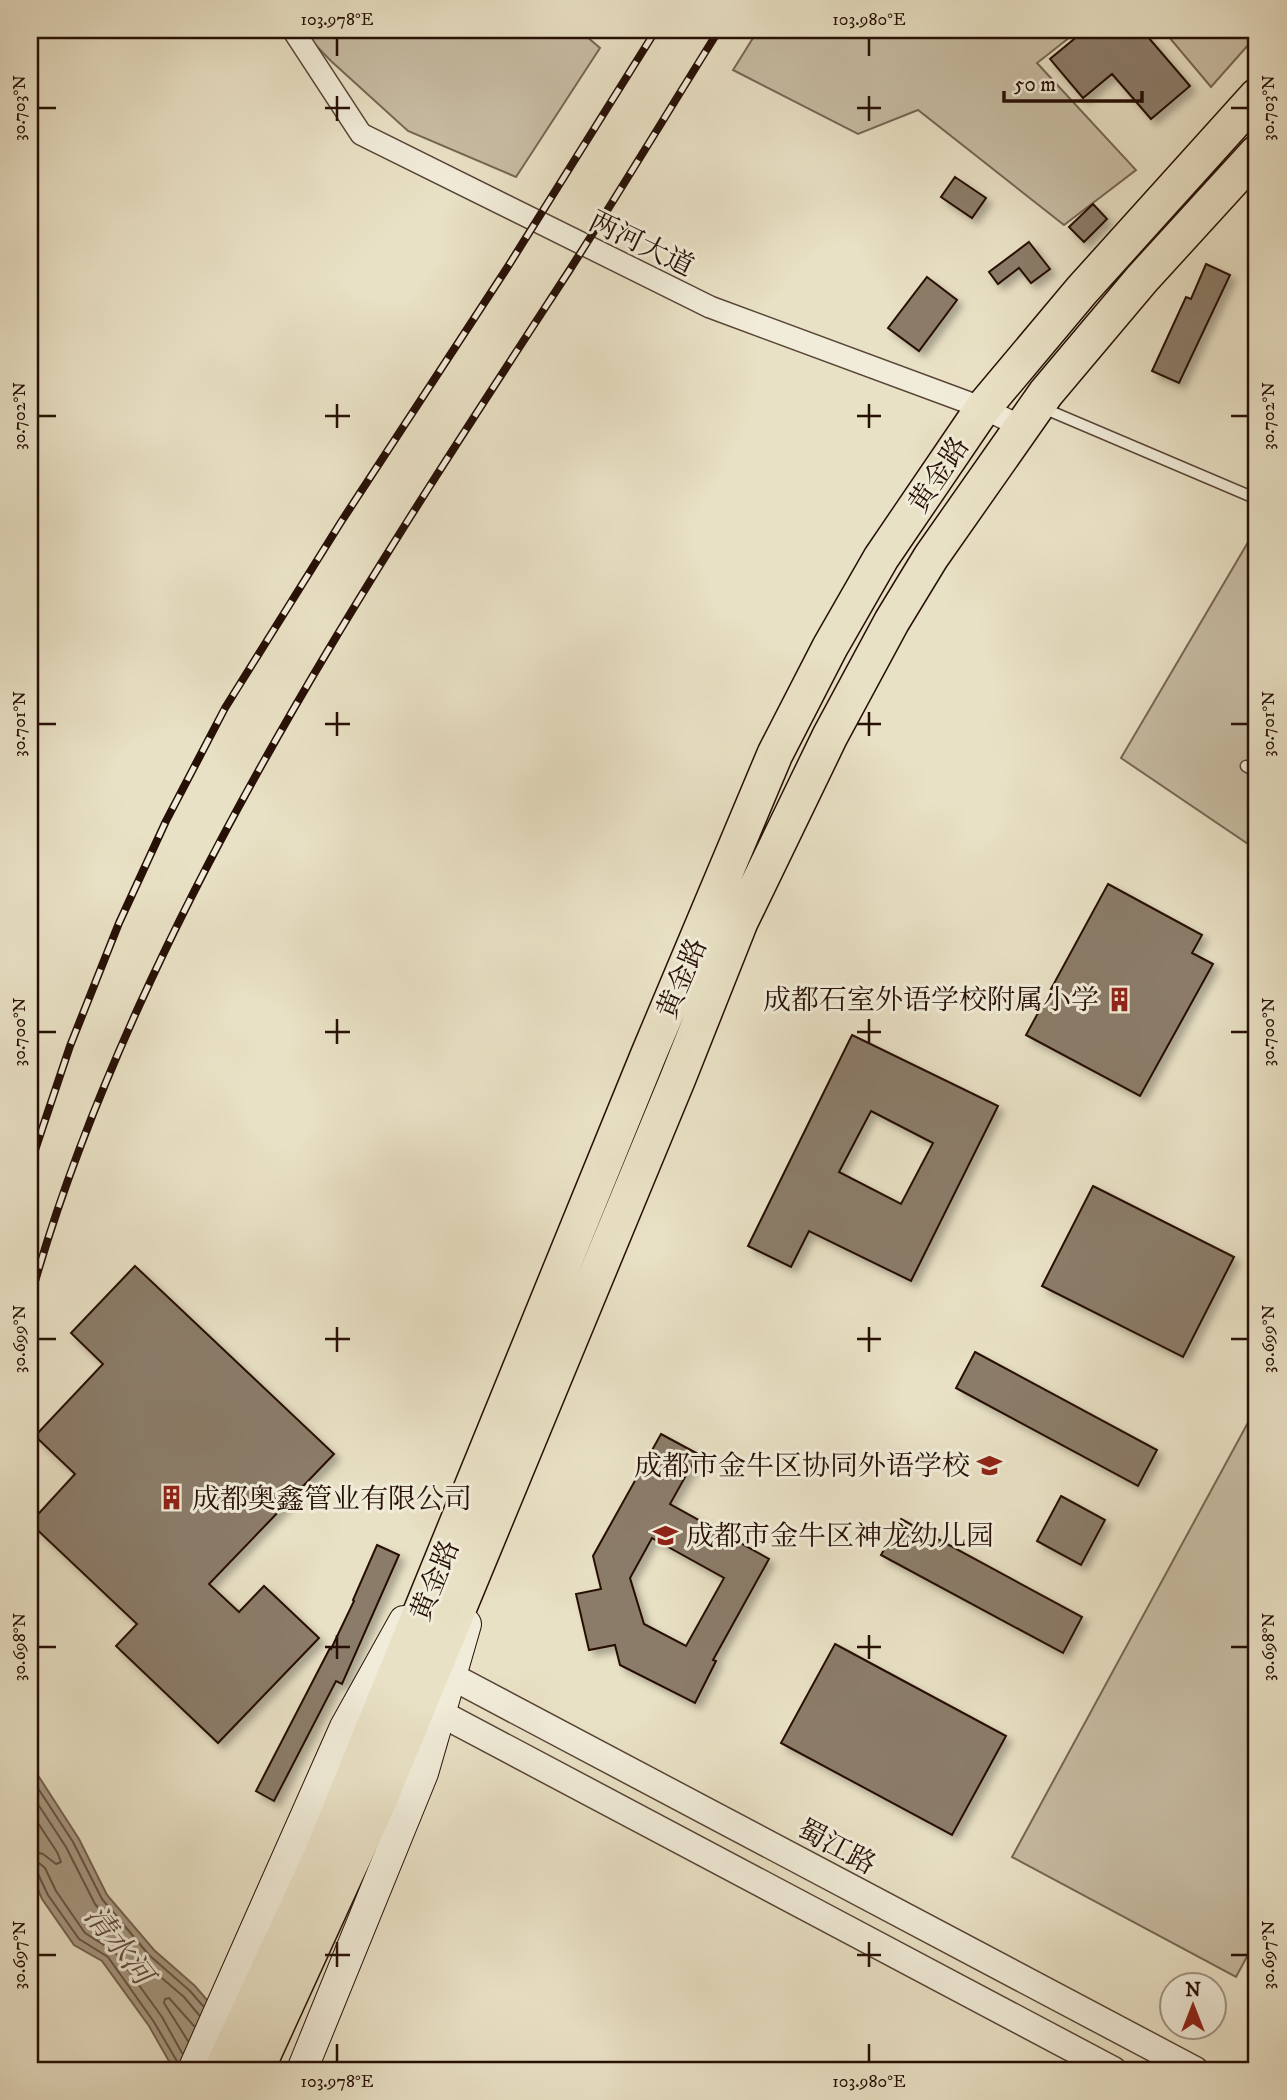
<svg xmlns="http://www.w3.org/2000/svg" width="1287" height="2100" viewBox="0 0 1287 2100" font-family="'IM FELL DW Pica','Noto Serif SC',serif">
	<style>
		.green { fill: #c8bda4; stroke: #776654; stroke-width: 2 }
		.water { fill: #a79a84; stroke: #736251; stroke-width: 2 }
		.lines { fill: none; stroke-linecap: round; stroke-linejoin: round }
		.shore { stroke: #665444; stroke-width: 2 }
		.building { fill: #8b7c69; stroke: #260f05; stroke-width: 2; fill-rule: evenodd; filter: url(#shadow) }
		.service-casing { stroke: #574435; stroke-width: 13 }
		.minor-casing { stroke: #574435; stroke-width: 24 }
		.tertiary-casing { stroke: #574435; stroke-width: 29 }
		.secondary-casing { stroke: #260f05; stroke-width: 32 }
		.primary-casing { stroke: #260f05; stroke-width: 38 }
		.service { stroke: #f1ecd9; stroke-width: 10 }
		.minor { stroke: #f1ecd9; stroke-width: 21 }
		.tertiary { stroke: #f1ecd9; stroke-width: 26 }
		.secondary { stroke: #f1ecd9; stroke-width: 30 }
		.primary { stroke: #e9e1c5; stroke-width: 35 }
		.rail-casing { stroke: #260f05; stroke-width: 8 }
		.rail { stroke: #f1ecd9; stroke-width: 5; stroke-dasharray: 16; stroke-linecap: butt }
		.ticks { fill: none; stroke: #260f05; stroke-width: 2.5 }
		.labels { text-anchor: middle; stroke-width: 6; stroke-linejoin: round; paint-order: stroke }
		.street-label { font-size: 28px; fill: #260f05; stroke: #f1ecd9 }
		.poi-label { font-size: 28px; fill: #260f05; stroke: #f1ecd9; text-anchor: end }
		.water-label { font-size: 30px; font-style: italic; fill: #604e3e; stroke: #f1ecd9 }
		.neatline { fill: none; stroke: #260f05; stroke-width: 2.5 }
		.ticks-label { font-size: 18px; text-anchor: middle; fill: #260f05 }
	</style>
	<defs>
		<filter id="shadow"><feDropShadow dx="5.5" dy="5.5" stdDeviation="3.5" flood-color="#0004"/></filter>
	</defs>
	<rect width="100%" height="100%" fill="#e9e1c5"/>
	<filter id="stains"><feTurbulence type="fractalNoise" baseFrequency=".00286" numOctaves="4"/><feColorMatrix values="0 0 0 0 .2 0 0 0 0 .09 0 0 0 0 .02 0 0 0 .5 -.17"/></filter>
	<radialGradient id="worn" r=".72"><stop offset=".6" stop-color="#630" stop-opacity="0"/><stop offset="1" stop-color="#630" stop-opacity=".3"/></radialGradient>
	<!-- green -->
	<path class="green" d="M301,30H579L600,48L516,177L408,131L331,61Z
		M758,30H1079L1037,63L1136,170L1064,225L918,110L858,134L733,70Z
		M1163,30H1257V35L1211,87Z
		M1257,527V850L1121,758Z
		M1257,1406V1938L1236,1977L1012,1857Z"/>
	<!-- water -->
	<path class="water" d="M30,1763L79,1839L107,1895L154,1950L195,1986L267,2070H174L149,2026L102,1961L74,1945L42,1899L30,1871Z"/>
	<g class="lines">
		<!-- shore -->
		<path class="shore" d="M30,1776L73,1842L102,1899L149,1955L190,1991L203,2006
			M30,1792L66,1847L95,1904L142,1961L184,1997L199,2015
			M30,1811L57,1852L61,1862L56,1864L43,1854L30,1851
			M30,1862L39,1863L45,1868L56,1891L85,1933L115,1952L162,2017L182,2053
			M30,1871L38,1874L48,1895L79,1939L108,1957L154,2022L178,2063
			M188,2041L164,2003L165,1999L169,1998L194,2026"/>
	</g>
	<!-- building -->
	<path class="building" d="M1085,30H1142L1190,86L1151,119L1112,74L1083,98L1050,59Z
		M955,177L986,198L972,218L941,197Z
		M1093,204L1107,219L1084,242L1069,227Z
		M1029,242L1050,269L1031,283L1019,268L998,284L989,272Z
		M1206,264L1230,275L1179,383L1152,371L1186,297L1191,299Z
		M927,277L957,300L919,351L888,328Z
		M1108,884L1202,935L1192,953L1213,964L1140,1096L1026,1035Z
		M852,1035L998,1106L911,1281L809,1231L791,1267L748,1246ZM871,1111L933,1143L901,1204L839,1172Z
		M1093,1186L1234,1257L1183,1357L1042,1286Z
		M135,1266L334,1454L209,1584L239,1612L264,1586L319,1638L218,1743L116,1646L137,1624L30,1523L75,1474L35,1436L103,1364L71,1333Z
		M975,1352L1157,1450L1138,1486L956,1388Z
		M661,1434L698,1454L670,1504L769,1559L713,1660L716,1661L695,1703L620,1665L615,1645L589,1650L576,1594L601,1589L593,1556ZM652,1538L724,1578L686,1646L644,1624L630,1578Z
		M1061,1496L1105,1520L1081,1565L1037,1541Z
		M901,1519L1082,1617L1063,1653L881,1555Z
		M377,1545L399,1555L342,1684L336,1681L274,1801L256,1791L330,1648L331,1649L354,1601L353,1600Z
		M835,1644L1006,1736L952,1835L781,1743Z"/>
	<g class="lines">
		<defs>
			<path id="service" d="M1043,408L1257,499
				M1246,766L1257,773"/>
			<path id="minor" d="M293,30L361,134L710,307L983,408L1022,427
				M30,31L31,30"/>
			<path id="tertiary" d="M451,1676L1195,2070
				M440,1713L1113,2070"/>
			<path id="secondary" d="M193,2070L345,1727L404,1621
				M302,2070L423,1773L466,1624"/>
			<path id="primary" d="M222,2070L321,1857L648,1056L775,754L830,647L881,558L983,408L1082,290L1257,96
				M256,2070L377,1805L678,1078L740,922L830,736L892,621L931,557L1046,393L1142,279L1257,153"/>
		</defs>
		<!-- service casing -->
		<use href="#service" class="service-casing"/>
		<!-- minor casing -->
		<use href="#minor" class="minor-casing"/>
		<!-- tertiary casing -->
		<use href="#tertiary" class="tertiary-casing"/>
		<!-- secondary casing -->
		<use href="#secondary" class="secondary-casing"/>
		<!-- primary casing -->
		<use href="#primary" class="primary-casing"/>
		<!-- service -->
		<use href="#service" class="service"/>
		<!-- minor -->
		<use href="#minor" class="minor"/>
		<!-- tertiary -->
		<use href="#tertiary" class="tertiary"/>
		<!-- secondary -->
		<use href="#secondary" class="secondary"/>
		<!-- primary -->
		<use href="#primary" class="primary"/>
		<defs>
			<path id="rail" d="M30,1165L70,1046L119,923L166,821L225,708L341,522L507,268L656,30
				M30,1299C58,1198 96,1101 139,1006C257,746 414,509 569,271C620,191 669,110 719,30"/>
		</defs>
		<!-- rail casing -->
		<use href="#rail" class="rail-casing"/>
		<!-- rail -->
		<use href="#rail" class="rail"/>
	</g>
	<!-- ticks -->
	<path class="ticks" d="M337,38V56M869,38V56M337,96V121M869,96V121M38,108H56M325,108H350M857,108H881M1231,108H1248M337,404V428M869,404V428M38,416H56M325,416H350M857,416H881M1231,416H1248M337,712V736M869,712V736M38,724H56M325,724H350M857,724H881M1231,724H1248M337,1019V1044M869,1019V1044M38,1032H56M325,1032H350M857,1032H881M1231,1032H1248M337,1327V1352M869,1327V1352M38,1339H56M325,1339H350M857,1339H881M1231,1339H1248M337,1635V1659M869,1635V1659M38,1647H56M325,1647H350M857,1647H881M1231,1647H1248M337,1942V1967M869,1942V1967M38,1955H56M325,1955H350M857,1955H881M1231,1955H1248M337,2044V2062M869,2044V2062"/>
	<!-- icons -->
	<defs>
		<symbol id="building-bare" viewBox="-9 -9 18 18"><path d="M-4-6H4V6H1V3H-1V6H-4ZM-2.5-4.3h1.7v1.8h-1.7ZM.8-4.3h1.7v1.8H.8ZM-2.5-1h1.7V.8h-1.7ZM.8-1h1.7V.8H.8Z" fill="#8f2418" stroke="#f1ecd9" stroke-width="2.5" paint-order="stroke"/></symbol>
		<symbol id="school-bare" viewBox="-9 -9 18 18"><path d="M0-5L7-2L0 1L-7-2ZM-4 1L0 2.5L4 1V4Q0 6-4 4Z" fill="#8f2418" stroke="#f1ecd9" stroke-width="2.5" paint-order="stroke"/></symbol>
	</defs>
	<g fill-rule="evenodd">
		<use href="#building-bare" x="1102" y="982" width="35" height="35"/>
		<use href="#school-bare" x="972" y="1448" width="35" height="35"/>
		<use href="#building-bare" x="154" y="1480" width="35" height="35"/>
		<use href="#school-bare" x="648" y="1518" width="35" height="35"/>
	</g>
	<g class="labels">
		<!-- street labels -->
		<g class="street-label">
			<text transform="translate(642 243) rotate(26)" y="10">两河大道</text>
			<text transform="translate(938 474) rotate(-56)" y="10">黄金路</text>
			<text transform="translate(681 978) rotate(-67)" y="10">黄金路</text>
			<text transform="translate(434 1580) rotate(-68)" y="10">黄金路</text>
			<text transform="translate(837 1846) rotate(28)" y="10">蜀江路</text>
		</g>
		<!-- poi labels -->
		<g class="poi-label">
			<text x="1099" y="1009">成都石室外语学校附属小学</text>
			<text x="970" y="1475">成都市金牛区协同外语学校</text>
			<text x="192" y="1508" text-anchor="start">成都奥鑫管业有限公司</text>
			<text x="686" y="1545" text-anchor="start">成都市金牛区神龙幼儿园</text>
		</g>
		<!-- water labels -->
		<g class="water-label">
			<text transform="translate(119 1945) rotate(52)" y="10">清水河</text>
		</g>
	</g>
	<!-- margin -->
	<rect width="1287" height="2100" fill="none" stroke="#e9e1c5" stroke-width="77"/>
	<!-- north arrow -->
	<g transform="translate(1193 2006)"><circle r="33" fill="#f1ecd9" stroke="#a09484" stroke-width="2"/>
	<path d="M0-5L12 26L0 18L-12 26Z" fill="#8f2418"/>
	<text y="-10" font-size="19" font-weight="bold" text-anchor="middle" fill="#260f05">N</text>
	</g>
	<!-- scale -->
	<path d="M1004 91v10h138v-10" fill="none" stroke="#260f05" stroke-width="3.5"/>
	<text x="1014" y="91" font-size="21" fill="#260f05" stroke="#f1ecd9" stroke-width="5" paint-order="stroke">50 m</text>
	<rect x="38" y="38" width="1210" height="2024" class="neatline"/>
	<g class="ticks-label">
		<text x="337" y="25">103.978°E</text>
		<text x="869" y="25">103.980°E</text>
		<text transform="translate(19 108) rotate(-90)" y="6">30.703°N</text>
		<text transform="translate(1268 108) rotate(-90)" y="6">30.703°N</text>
		<text transform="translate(19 416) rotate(-90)" y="6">30.702°N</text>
		<text transform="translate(1268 416) rotate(-90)" y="6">30.702°N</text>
		<text transform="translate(19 724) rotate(-90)" y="6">30.701°N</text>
		<text transform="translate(1268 724) rotate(-90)" y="6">30.701°N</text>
		<text transform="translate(19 1032) rotate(-90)" y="6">30.700°N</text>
		<text transform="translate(1268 1032) rotate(-90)" y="6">30.700°N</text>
		<text transform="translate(19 1339) rotate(-90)" y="6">30.699°N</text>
		<text transform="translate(1268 1339) rotate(-90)" y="6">30.699°N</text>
		<text transform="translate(19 1647) rotate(-90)" y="6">30.698°N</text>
		<text transform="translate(1268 1647) rotate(-90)" y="6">30.698°N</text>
		<text transform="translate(19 1955) rotate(-90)" y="6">30.697°N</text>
		<text transform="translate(1268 1955) rotate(-90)" y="6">30.697°N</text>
		<text x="337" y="2087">103.978°E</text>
		<text x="869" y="2087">103.980°E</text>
	</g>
	<rect width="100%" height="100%" filter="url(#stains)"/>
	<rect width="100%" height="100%" fill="url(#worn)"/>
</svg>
